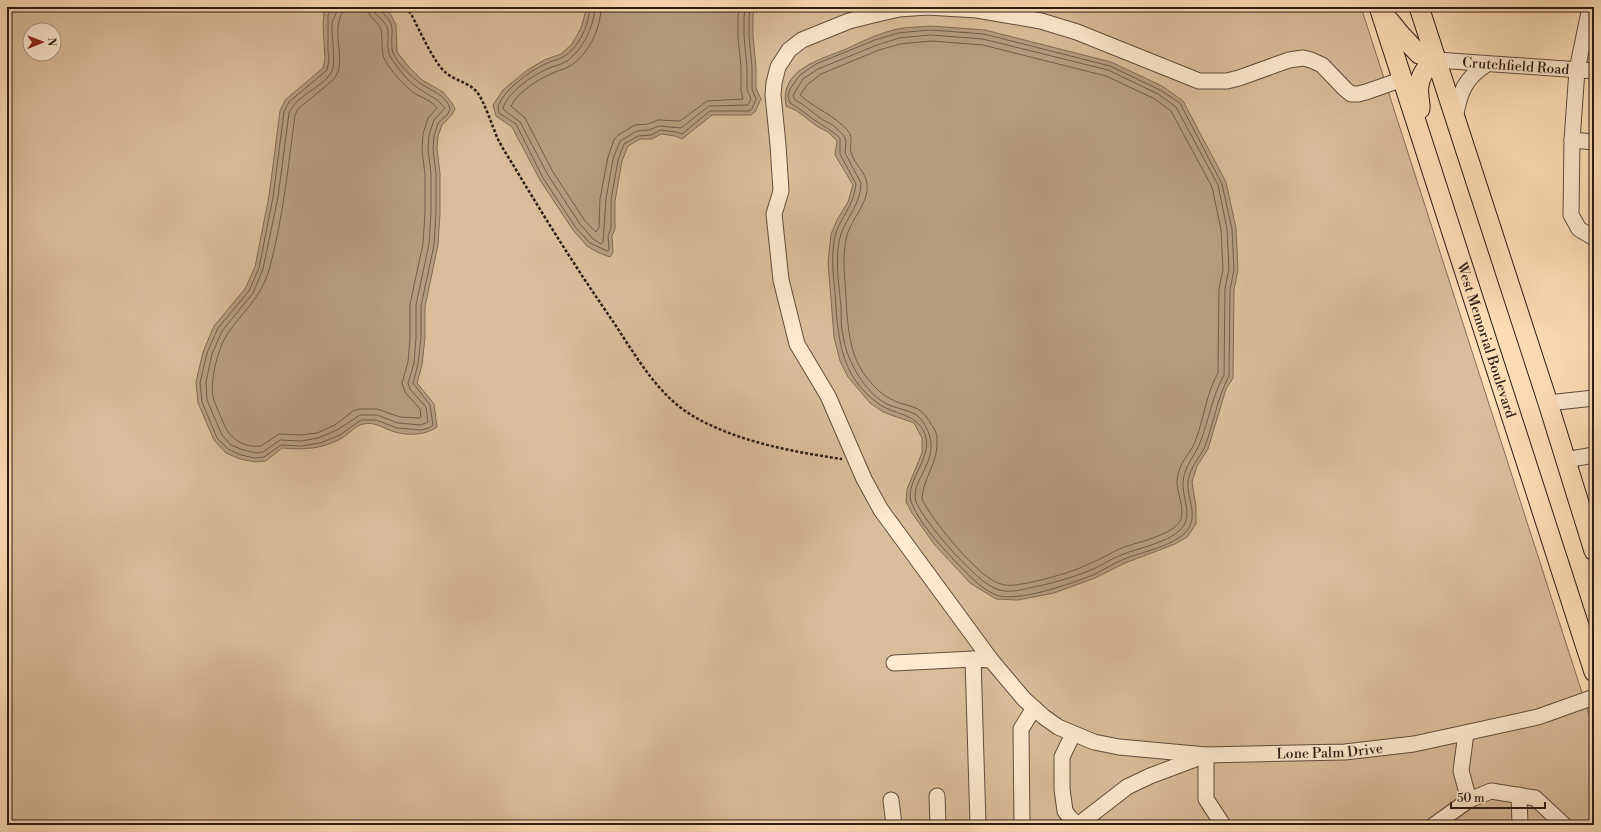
<svg xmlns="http://www.w3.org/2000/svg" width="1601" height="832" viewBox="0 0 1601 832" font-family="'Libre Bodoni',serif">
	<style>
		.green { fill: #dabe9b; stroke: #826e59; fill-rule: evenodd }
		.water { fill: #b69d80; stroke: #7e6a56 }
		.lines { fill: none; stroke-linecap: round; stroke-linejoin: round }
		.shore { stroke: #705d4c; stroke-width: 1 }
		.minor-casing { stroke: #604e3f; stroke-width: 17 }
		.major-casing { stroke: #2b1d17; stroke-width: 21 }
		.path { stroke: #2b1d17; stroke-width: 2.5; stroke-dasharray: 3 2; stroke-linecap: butt }
		.minor { stroke: #feead0; stroke-width: 15 }
		.major { stroke: #fedfb6; stroke-width: 19 }
		.labels { text-anchor: middle; stroke-width: 3; stroke-linejoin: round; paint-order: stroke }
		.street-label { font-size: 14px; fill: #2b1d17; stroke: #feead0 }
	</style>
	<rect width="100%" height="100%" fill="#fedfb6"/>
	<filter id="stains"><feTurbulence type="fractalNoise" baseFrequency=".005" numOctaves="4"/><feColorMatrix values="0 0 0 0 .2 0 0 0 0 .09 0 0 0 0 .02 0 0 0 .5 -.17"/></filter>
	<radialGradient id="worn" r=".72"><stop offset=".6" stop-color="#630" stop-opacity="0"/><stop offset="1" stop-color="#630" stop-opacity=".3"/></radialGradient>
	<!-- green -->
	<path class="green" d="M7,7H1361L1594,730V825H7ZM30,30H54V54H30Z"/>
	<!-- water -->
	<path class="water" d="M331,7H379L389,11L396,25L397,52L409,67L422,80L443,92L452,103L455,109L451,116L442,125L438,136L437,148L440,174V213L438,245L425,307V338L422,365L417,383L434,404L437,427C426,435 408,436 395,432C384,429 375,421 363,424C356,425 349,434 342,438C323,449 304,450 282,448L266,461L255,462L240,459L226,453L214,440L198,403L196,382L203,352L214,326L245,289L255,267L269,196L280,111L285,100L323,68L325,60L323,25L324,11Z
		M587,7H755L753,16V36L756,67V88L761,99L755,112L751,115H712L682,139L675,136L661,134L652,139H640L628,146L622,161L615,201V229L612,236L613,253L610,257L599,253L587,246L573,230L540,180L512,127L496,116L493,105L503,90L526,71L544,60L561,54L572,44L581,28Z
		M931,26L985,30L1111,62L1162,86L1183,101L1226,182L1236,228L1238,270L1234,290L1233,378L1226,389L1208,449L1197,466L1192,482L1196,507V524L1187,537L1175,544L1125,563L1095,578L1054,593L1018,600L996,599L970,583L934,544L912,513L906,502L907,489L922,453V438L914,423L883,412L870,403L848,377L840,361L834,337L828,262L831,234L837,220L848,202L853,185L835,155L837,141L828,132L818,127L797,111L786,106C779,69 820,60 846,49C863,41 879,33 898,29C908,27 920,27 931,26Z"/>
	<g class="lines">
		<!-- shore -->
		<path class="shore" d="M333,7L332,10L328,15V52L329,60L327,70L289,102L284,112L273,197L259,268L249,291L218,328L207,353L200,383L202,402L217,438L228,449L241,455L255,458L264,457L281,445L301,446L320,443L340,435L361,420H376L397,428L421,430L429,428L433,425L430,405L413,383L418,364L421,338V306L434,245L436,213V174L433,149L434,136L438,123L448,114L450,108C445,94 431,91 420,83C412,78 396,61 393,53C388,35 400,26 380,11L379,7
			M338,7C337,14 333,17 332,24C331,37 337,63 331,73C321,89 297,94 289,113L278,197L263,269L253,293L222,331L212,354L206,382L207,400L222,435L231,445L243,450L256,453L263,452L280,440L301,441L318,438L337,430L360,415H377L398,423L421,425L428,422L426,407L410,389L408,383L414,363L416,338V305L429,244L431,212V174L428,149L429,135L434,120L445,108C437,98 428,95 418,88C407,81 398,68 391,58C385,49 390,37 387,27C384,20 379,18 375,13L374,7
			M344,7C343,13 340,16 339,22C334,40 347,64 333,80L298,109L295,115C288,167 283,220 269,270C261,298 243,311 228,333C218,348 210,379 213,397C215,405 220,414 223,422C229,438 243,448 261,446L279,434L301,435L317,433L335,425L353,411L359,409H377L400,417L420,418L421,417L420,409L405,392L402,383L408,362L410,338V304L423,244L425,212V175L422,150L423,134L428,118L437,108C431,100 422,98 414,93C405,87 385,65 383,55C381,47 383,38 381,30C379,20 368,20 368,7
			M590,7C589,25 579,48 563,57C558,60 551,61 545,64C527,73 506,88 498,106L499,113L516,124L543,178L576,228L590,243L607,251L609,250L608,236L611,228V200L618,160L624,144L638,136L651,135L661,130L676,132L682,134L710,111H749L752,109L756,99L752,89V67L749,36V16L751,7
			M595,7C594,27 583,49 567,61C561,65 553,66 547,69C530,77 511,90 503,107L504,110L520,122L548,175L580,224L593,239L601,244L603,242L606,199L613,159L620,141L637,131L649,130L659,126L681,128L709,106L748,105L751,99L747,89V67L744,36V16L746,7
			M601,7C601,29 588,56 568,67C563,70 556,71 551,74C537,80 518,92 511,106L525,118L553,172L585,221L596,232L599,227L600,199L608,157L614,140L618,135L635,125L648,124L658,120L680,121L707,101L743,99L741,90V67L738,37V15L740,7
			M931,30L984,34L1110,66L1160,90L1180,103L1222,184L1232,229L1234,270L1230,290L1229,376C1217,398 1214,423 1205,446C1200,458 1190,467 1188,481C1186,498 1201,518 1184,534C1169,547 1142,552 1124,559C1113,564 1103,570 1093,575C1073,583 1017,603 996,595C979,588 966,572 953,559C939,544 919,522 912,504C903,484 931,460 926,438C920,413 896,416 879,404C839,376 838,336 835,292C833,274 831,254 835,236C838,225 845,215 850,205C853,199 855,191 856,184L840,154V138C832,131 828,129 819,123C809,117 801,109 790,103L788,96L790,89L800,75L816,64L875,40L898,33Z
			M931,35L983,39L1108,70L1158,94L1176,107L1218,185L1227,229L1229,269L1225,289L1224,375C1212,396 1209,420 1200,443C1195,456 1184,466 1183,482C1182,498 1194,517 1180,530C1167,543 1138,548 1121,555C1111,559 1101,566 1091,570C1071,578 1050,584 1029,588C1020,590 1009,593 1000,590C985,587 965,564 954,553C944,542 921,515 916,502C909,478 945,460 925,425C917,410 904,411 889,405C865,394 847,361 843,336C841,327 841,316 841,307C839,285 834,255 841,234C847,217 861,203 861,183L845,153L846,141L844,136L833,125L823,120L802,104L795,100L793,96L795,92L803,79L818,69L877,45L899,38Z
			M932,41L983,45L1106,76L1155,99L1171,111L1212,187L1221,230L1223,269L1219,289L1218,373C1206,394 1204,419 1195,442C1189,456 1179,462 1177,480C1176,492 1185,506 1181,519C1176,535 1133,543 1119,549C1109,554 1099,560 1089,564C1070,573 1049,578 1028,583C1020,584 1010,587 1001,584C979,579 932,520 922,499C923,476 939,464 937,438C937,433 934,428 931,424C919,402 908,409 889,398C874,390 859,370 854,354C848,335 847,316 846,297C845,278 842,259 846,240C849,220 869,205 867,184C866,172 853,163 851,152C849,144 854,138 848,131C836,116 814,108 800,95L808,84L821,74L879,50L900,44Z"/>
		<defs>
			<g id="minor">
				<path d="M1590,7L1577,70L1572,140L1571,215L1579,229L1594,238"/>
				<path id="s1" d="M1437,60L1594,71"/>
				<path d="M1455,118C1460,92 1464,79 1487,64"/>
				<path d="M1572,140L1594,142"/>
				<path d="M1548,403L1594,398"/>
				<path d="M1565,460L1594,455"/>
				<path d="M894,663L973,659"/>
				<path d="M1466,733L1461,771L1469,800"/>
				<path d="M1073,734L1062,757V789L1065,811L1070,818L1078,825"/>
				<path d="M1519,795L1520,825"/>
				<path d="M937,796L938,825"/>
				<path d="M891,800L894,825"/>
				<path d="M978,825L973,659L991,660"/>
				<path d="M1022,825L1021,729L1034,708"/>
				<path id="s2" d="M1078,825L1127,787L1150,776L1206,755L1345,752L1414,744L1538,717L1594,697"/>
				<path d="M1223,825L1206,799V755L1119,747L1094,742L1058,727L1044,717L1024,699L991,660L881,510L864,479L828,396L797,344L781,280L774,214L781,191L778,145L773,95L774,83L778,67L789,50L802,40L849,21L873,15L899,9L927,7L977,10L1041,21L1077,32L1199,81H1227L1239,78L1289,60L1303,58L1311,60L1322,65L1345,89L1351,94H1358L1366,92L1403,79"/>
				<path d="M1434,825L1469,800L1491,791L1535,798L1564,825"/>
			</g>
			<g id="major">
				<path id="s3" d="M1379,7L1594,672"/>
				<path d="M1419,7L1548,403L1594,551"/>
				<path d="M1387,18L1401,35L1419,54L1437,60"/>
				<path d="M1420,109C1421,105 1419,101 1419,96C1417,82 1423,67 1437,60"/>
			</g>
		</defs>
		<!-- minor casing -->
		<use href="#minor" class="minor-casing"/>
		<!-- major casing -->
		<use href="#major" class="major-casing"/>
		<!-- path -->
		<path class="path" d="M406,7L411,14C419,29 434,63 446,73C456,81 468,82 477,92C484,101 492,125 497,137C502,148 509,158 515,168C546,220 578,271 612,320C637,357 659,399 700,420C744,443 794,452 842,459"/>
		<!-- minor -->
		<use href="#minor" class="minor"/>
		<!-- major -->
		<use href="#major" class="major"/>
	</g>
	<g class="labels">
		<!-- street labels -->
		<g class="street-label">
			<text dy="5" stroke="none"><textPath href="#s1" startOffset="79">Crutchfield Road</textPath></text>
			<text dy="5" stroke="none"><textPath href="#s3" startOffset="350">West Memorial Boulevard</textPath></text>
			<text dy="5" stroke="none"><textPath href="#s2" startOffset="271">Lone Palm Drive</textPath></text>
		</g>
	</g>
	<!-- margin -->
	<rect width="1601" height="832" fill="none" stroke="#fedfb6" stroke-width="24"/>
	<rect x="8" y="8" width="1585" height="816" fill="none" stroke="#2b1d17" stroke-width="2"/>
	<rect x="12" y="12" width="1577" height="808" fill="none" stroke="#2b1d17"/>
	<!-- north arrow -->
	<g transform="translate(42 42) rotate(89)"><circle r="19" fill="#feead0" stroke="#aa9886"/>
	<path d="M0-3L7 15L0 10L-7 15Z" fill="#8f2418"/>
	<text y="-6" font-size="11" font-weight="bold" text-anchor="middle" fill="#2b1d17">N</text>
	</g>
	<!-- scale -->
	<path d="M1451 802v6h94v-6" fill="none" stroke="#2b1d17" stroke-width="2"/>
	<text x="1457" y="802" font-size="12" fill="#2b1d17" stroke="#feead0" stroke-width="3" paint-order="stroke">50 m</text>
	<rect width="100%" height="100%" filter="url(#stains)"/>
	<rect width="100%" height="100%" fill="url(#worn)"/>
</svg>
